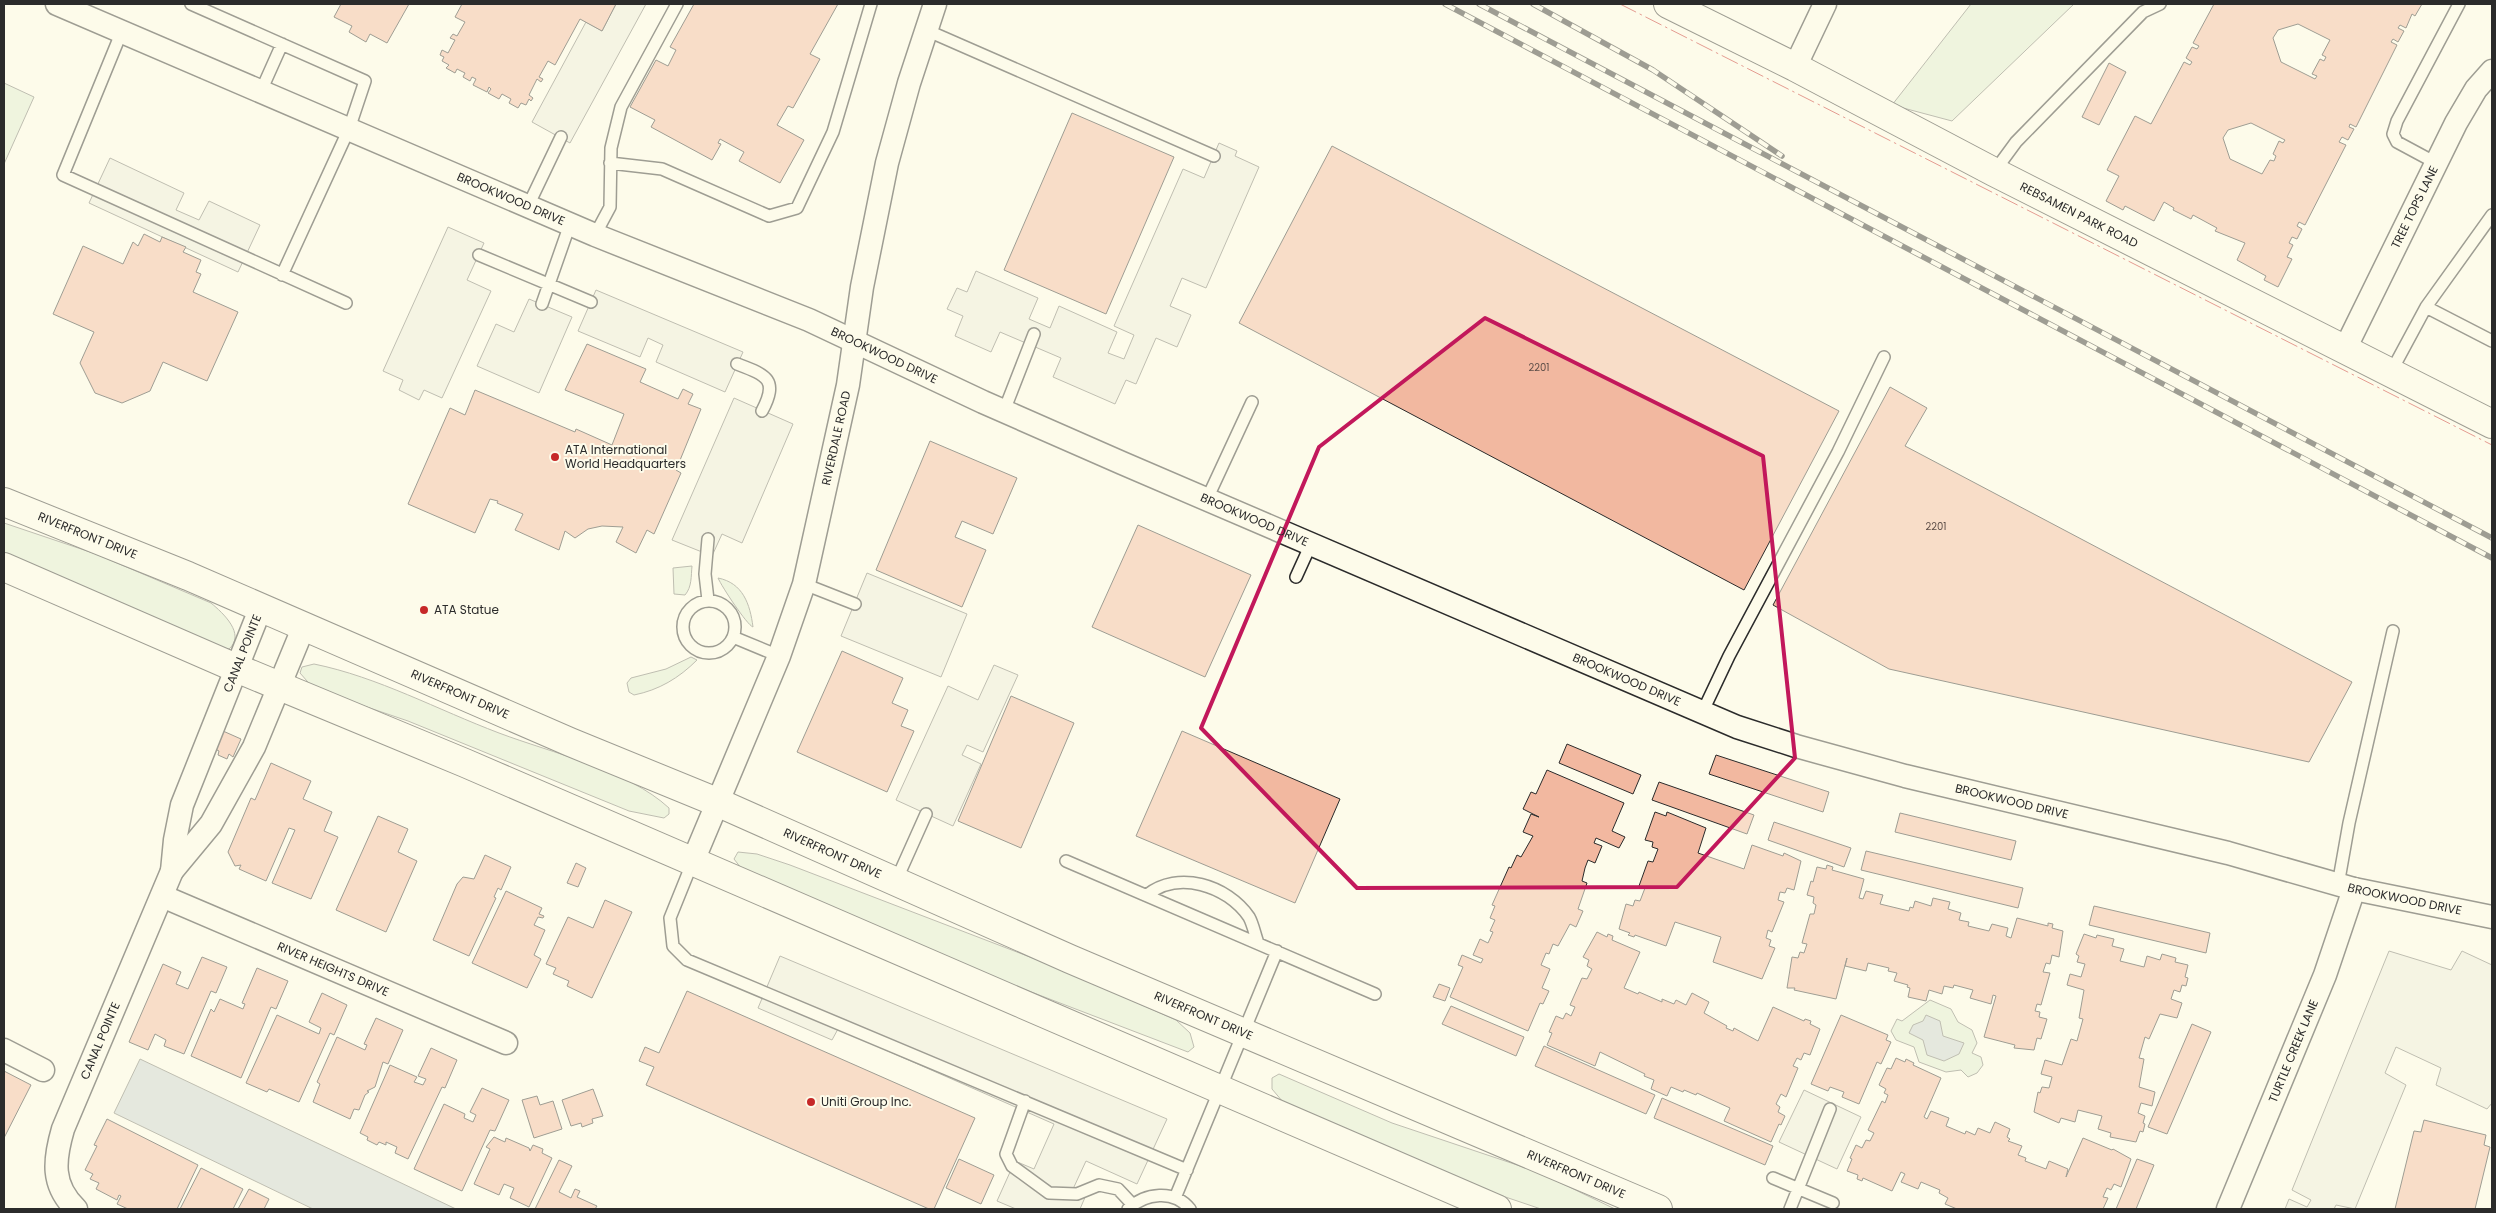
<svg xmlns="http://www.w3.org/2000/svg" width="2496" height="1213" viewBox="0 0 2496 1213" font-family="Poppins,sans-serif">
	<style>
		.green { fill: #deebd1; stroke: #74746e }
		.parking { fill: #eceadb; stroke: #74746e }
		.water { fill: #c7d0d0; stroke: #74746e }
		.building { fill: #f2b8a0; stroke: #2b2b2b; fill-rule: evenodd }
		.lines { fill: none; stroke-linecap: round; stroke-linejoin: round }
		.service-casing { stroke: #2b2b2b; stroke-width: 14 }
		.minor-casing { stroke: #2b2b2b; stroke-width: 25 }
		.tertiary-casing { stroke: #2b2b2b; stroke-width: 30 }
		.service { stroke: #fdfbea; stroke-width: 11 }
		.minor { stroke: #fdfbea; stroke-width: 22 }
		.tertiary { stroke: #fdfbea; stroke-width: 28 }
		.rail-casing { stroke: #2b2b2b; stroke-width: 5.5 }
		.rail { stroke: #fdfbea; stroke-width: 4; stroke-dasharray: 11; stroke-linecap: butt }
		.power { stroke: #c62828; stroke-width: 1; stroke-dasharray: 18 4 2.5 4; stroke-linecap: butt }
		.marked { fill: none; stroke: #c2185b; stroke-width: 4; stroke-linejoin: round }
		.poi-dot { fill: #c62828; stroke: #fdfbea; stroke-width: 2 }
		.labels { text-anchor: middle; stroke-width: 4; stroke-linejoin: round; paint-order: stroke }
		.number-label { font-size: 10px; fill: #5d4e48 }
		.street-label { font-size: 12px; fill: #2b2b2b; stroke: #fdfbea }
		.poi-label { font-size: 12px; fill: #2b2b2b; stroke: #fdfbea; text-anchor: start }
	</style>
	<rect width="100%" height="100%" fill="#fdfbea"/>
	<!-- green -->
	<path class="green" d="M1971,4H2074L1952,121L1892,105Z
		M4,83L34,97L4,164Z
		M4,523L96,554L211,603C223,613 246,634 229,649L222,648L4,553Z
		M692,566C691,576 692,587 685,595L674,594L673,568Z
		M718,578C743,583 750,604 753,627C747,625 722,587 718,578Z
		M691,657L697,660C679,678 659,690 634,695L629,692L627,683L631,678L666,669Z
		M314,664C378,677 438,710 499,733C552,753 628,770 669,808V814L664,818L629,811L408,721L314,689L300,673L302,667Z
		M738,852L757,854L790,865L1056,967L1176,1020L1190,1033L1194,1047L1188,1052L932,954L741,868L734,859Z
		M1930,1000L1951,1009L1958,1022L1972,1030L1977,1043L1972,1053L1981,1057L1983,1065L1977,1073L1968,1077L1961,1070L1946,1072L1919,1062L1914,1047L1896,1040L1891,1031L1897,1019L1902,1021Z
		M1279,1074L1392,1123L1538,1172L1615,1209H1541L1455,1180L1283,1102L1272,1089V1078Z"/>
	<!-- parking -->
	<path class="parking" d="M616,4H646L570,143L532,122L586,22L602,31Z
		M1219,143L1237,151L1235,156L1259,167L1206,288L1182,278L1170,306L1191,315L1177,347L1156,338L1136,384L1126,380L1115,404L1053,377L1061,358L1000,332L991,352L955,336L963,316L947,309L957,288L967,292L976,271L1038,298L1029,319L1050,328L1059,306L1117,332L1108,353L1124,359L1134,335L1114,326L1183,169L1204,178Z
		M110,158L184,193L176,210L199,220L209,201L260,225L238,272L89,203Z
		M448,227L484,243L467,280L491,291L442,398L424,390L419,400L399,390L403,380L383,371Z
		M596,290L743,352L725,392L656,362L663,345L648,338L640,357L578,331Z
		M529,299L572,317L539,393L477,366L496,324L514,332Z
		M734,398L793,424L742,543L722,534L712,556L672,540Z
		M867,573L967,614L941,677L841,636Z
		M994,665L1018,675L983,752L967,745L962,755L981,764L953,826L896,800L948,686L978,700Z
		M2389,951L2451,970L2462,951L2492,965V1103L2487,1109L2436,1085L2441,1068L2396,1047L2385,1073L2406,1085L2355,1209L2336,1205L2334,1209H2285L2289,1199L2307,1207L2311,1200L2292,1190Z
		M780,956L1167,1119L1137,1184L1086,1161L1073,1189L1086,1195L1080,1209H1016L997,1201L1015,1161L1034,1169L1054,1124L838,1029L832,1040L758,1008Z
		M1804,1090L1861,1117L1837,1169L1779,1142Z"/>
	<!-- water -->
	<path class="water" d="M1926,1015L1940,1021L1943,1036L1964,1043L1959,1054L1944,1061L1927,1055L1923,1040L1909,1033L1913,1025L1923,1021Z
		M140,1059L456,1209H313L114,1113Z"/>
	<!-- building -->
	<path class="building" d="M341,4H409L387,43L370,34L366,42L349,32L352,26L334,17Z
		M462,4H616L602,31L580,19L555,65L548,61L539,77L543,79L541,82L537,79L529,95L533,98L531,101L529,99L526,105L521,103L518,108L509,103L511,99L502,94L499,99L488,93L491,89L489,87L487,92L473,85L476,79L472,77L470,81L463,77L465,73L457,69L455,73L446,68L449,65L442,61L444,57L440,55L442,50L448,53L455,40L450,38L453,34L457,36L465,22L455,17Z
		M694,4H838L810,54L820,59L793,108L788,106L777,125L804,140L780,183L739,161L744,152L720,139L718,143L721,144L712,160L651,127L655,120L630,107L656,60L668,66L676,50L670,47Z
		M2214,4H2422L2415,16L2412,14L2406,28L2400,25L2398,28L2404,31L2398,42L2393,39L2391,42L2397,45L2356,127L2350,124L2349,127L2354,129L2348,140L2342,137L2339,142L2346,145L2305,225L2299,222L2297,226L2302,229L2297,239L2292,237L2289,243L2293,245L2287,257L2292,259L2278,287L2264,280L2266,276L2237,260L2245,243L2215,231L2217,228L2193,215L2191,219L2173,210L2174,208L2164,202L2154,221L2125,206L2123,210L2106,201L2119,176L2107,170L2135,116L2151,124L2184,62L2190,65L2192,62L2186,58L2192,47L2197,49L2199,46L2193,43ZM2298,24L2330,40L2322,55L2326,57L2324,61L2320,59L2312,74L2317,76L2315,79L2281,62L2273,38L2278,30ZM2251,123L2285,140L2283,143L2279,141L2273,154L2276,156L2274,161L2270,160L2262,174L2230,159L2223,138L2228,130Z
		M2109,63L2126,72L2099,125L2082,117Z
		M1072,113L1174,157L1106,314L1004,270Z
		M1332,146L1839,411L1744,590L1239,323Z
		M144,234L160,242L162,237L186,247L183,252L201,260L196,272L201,274L193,292L238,312L207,381L163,362L150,391L122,403L95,393L80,363L94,332L53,314L83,246L123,264L133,242L138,246Z
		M587,344L646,369L640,382L678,399L683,389L693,394L688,404L701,409L676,470L681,473L654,534L647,530L636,553L616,542L623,527L602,526L588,529L575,538L565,531L559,550L515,530L523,514L497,503L498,501L490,499L475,533L408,504L450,408L465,415L475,390L575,432L576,429L612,445L624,414L565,390Z
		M1890,387L1927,408L1905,446L2352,682L2309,762L1889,669L1773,605Z
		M930,441L1017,478L993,534L962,521L955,537L986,550L962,607L876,570Z
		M1138,525L1251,575L1205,677L1092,627Z
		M842,651L903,678L892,703L908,710L901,726L914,731L887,792L797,752Z
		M1011,696L1074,723L1021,848L958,821Z
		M223,731L241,739L233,757L229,754L227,759L218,755L219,751L215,749Z
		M1182,731L1340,799L1295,903L1136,836Z
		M1567,744L1641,775L1633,794L1559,763Z
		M1716,755L1829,792L1823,812L1709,774Z
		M271,763L311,781L303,799L332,812L324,831L338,837L311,899L272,883L295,830L289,828L266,881L239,869L241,865L235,866L228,852L251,798L255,800Z
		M1547,770L1624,803L1612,831L1625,837L1619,848L1596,838L1594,843L1602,846L1595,863L1588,860L1585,868L1582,881L1587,883L1578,909L1583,911L1576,927L1570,924L1558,946L1553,944L1549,954L1546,953L1541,965L1550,969L1542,988L1549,991L1543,1004L1540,1003L1528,1031L1450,997L1463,967L1458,965L1462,955L1481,963L1483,959L1473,955L1480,939L1488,943L1493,932L1490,931L1495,920L1490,918L1495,906L1492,905L1509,867L1511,868L1517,855L1521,857L1533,836L1523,832L1531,814L1539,817L1523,809L1531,792L1536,794Z
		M1659,782L1754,815L1747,834L1652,800Z
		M1655,812L1666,816L1667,812L1706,828L1698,853L1744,869L1752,845L1783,856L1784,853L1801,861L1794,890L1787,888L1785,893L1780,892L1778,900L1784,902L1772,932L1768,930L1766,938L1771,940L1769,946L1775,948L1762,979L1713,962L1721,937L1675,922L1666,946L1635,935L1634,937L1628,935L1630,933L1619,929L1626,904L1633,906L1635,900L1640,901L1645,888L1639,886L1648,861L1653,862L1658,849L1652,847L1653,842L1645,840Z
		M1900,813L2016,841L2011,860L1895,832Z
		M378,816L408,829L398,852L417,861L386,932L336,910Z
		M1774,822L1851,848L1844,867L1768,840Z
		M1866,851L2023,888L2018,908L1861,870Z
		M485,855L511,867L501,890L498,888L494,897L496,898L469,956L433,940L457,884L463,877L474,879Z
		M576,863L586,868L578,887L567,883Z
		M1827,865L1833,867L1832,870L1864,879L1859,898L1863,899L1866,891L1883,895L1880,904L1909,911L1910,907L1913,908L1915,901L1931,906L1933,898L1950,902L1948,909L1961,913L1959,920L1969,922L1968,926L1989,931L1992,924L2008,928L2006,936L2011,938L2017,918L2048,926V923L2053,924L2052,928L2063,931L2059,957L2052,955L2050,964L2046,963L2043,972L2050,973L2041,1005L2037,1004L2035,1011L2040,1012L2039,1017L2047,1019L2041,1039L2037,1038L2034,1050L2014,1048L2015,1045L1984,1037L1996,996L1993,995L1991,1004L1970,998L1973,990L1954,985L1953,988L1944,986L1942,994L1929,990L1926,1001L1908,997L1910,988L1907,987L1908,985L1894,981L1897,973L1888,971L1889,968L1868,963L1866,971L1845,966L1847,958L1836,999L1794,990L1795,988H1787L1792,957L1798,958L1800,952L1804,953L1807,944L1802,943L1810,914H1814L1816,905L1813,903L1814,897L1807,895L1811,881L1813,882L1817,867L1826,869Z
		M506,891L542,908L539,914L544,916L543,918L538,917L534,925L545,930L534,955L541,959L527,988L472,963Z
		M605,900L632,912L592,998L567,986L569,981L553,974L556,968L546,964L568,917L593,928Z
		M2094,906L2210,933L2206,953L2089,925Z
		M1597,932L1607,937L1608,934L1613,936L1612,940L1640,952L1624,988L1638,994L1639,992L1662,1002V999L1674,1004L1676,1000L1686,1005L1692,993L1709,1002L1704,1013L1727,1026L1726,1028L1733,1031L1734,1028L1758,1041L1773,1007L1804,1021L1805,1019L1811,1021L1810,1024L1820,1029L1810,1055L1804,1053L1801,1060L1797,1058L1793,1066L1798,1068L1786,1097L1781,1094L1776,1104L1780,1107L1778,1112L1785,1116L1781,1125L1779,1124L1771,1142L1724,1121L1730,1108L1697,1093L1696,1095L1684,1090L1683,1092L1671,1087L1667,1096L1651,1089L1654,1080L1644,1076L1645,1074L1600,1052L1595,1066L1547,1045L1552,1033L1549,1032L1556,1016L1563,1019L1566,1013L1571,1016L1575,1007L1570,1005L1582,978L1587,979L1592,969L1587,966L1589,960L1583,957Z
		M2084,934L2096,938L2097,935L2114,939L2112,946L2124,949L2120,961L2144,967L2147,956L2160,960L2162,954L2176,958L2175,962L2188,965L2185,977L2188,978L2186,986L2182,985L2180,992L2174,990L2171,999L2182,1003L2177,1018L2160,1014L2149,1039L2145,1037L2139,1058L2144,1059L2139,1087L2155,1092L2152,1106L2141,1103L2138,1113L2145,1116L2143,1123L2145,1124L2143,1132L2140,1131L2136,1142L2110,1137L2111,1133L2098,1129L2102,1116L2078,1110L2075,1122L2061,1118L2059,1123L2034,1112L2038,1092L2040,1093L2042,1087L2049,1088L2052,1077L2041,1074L2045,1060L2062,1065L2071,1039L2077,1041L2083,1019L2079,1018L2084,990L2067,985L2070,974L2081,977L2085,964L2077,962L2079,956L2076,954Z
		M202,957L227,967L216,993L211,991L184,1054L164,1046L166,1040L155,1034L148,1050L129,1042L163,964L181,972L176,984L188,989Z
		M257,968L288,981L276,1009L271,1007L241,1078L191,1056L211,1009L214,1012L220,999L243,1009L245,1004L242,1003Z
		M1439,984L1450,988L1445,1001L1433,997Z
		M687,991L975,1118L934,1209H929L646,1085L654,1067L639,1061L645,1047L659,1053Z
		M322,993L347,1005L334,1035L330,1033L299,1102L269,1089L267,1092L246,1083L277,1015L319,1034L321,1028L309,1022Z
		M1451,1006L1524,1037L1516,1056L1442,1024Z
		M1841,1015L1888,1035L1886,1040L1891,1042L1881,1064L1877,1062L1859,1104L1842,1097L1844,1092L1830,1087L1828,1091L1811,1084Z
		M376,1018L403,1030L388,1064L383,1062L375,1087L367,1091L369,1092L365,1095L359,1110L354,1109L350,1119L313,1102L320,1084L317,1082L337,1037L365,1050L367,1045L364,1044Z
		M2192,1024L2211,1032L2167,1134L2148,1127Z
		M1544,1046L1655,1095L1646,1114L1535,1066Z
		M431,1048L457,1060L445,1088L442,1087L408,1159L395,1153L397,1147L386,1142V1145L379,1142L377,1145L367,1140L368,1137L360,1133L390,1065L417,1077L414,1082L423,1085L426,1079L418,1076Z
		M1896,1058L1905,1062L1906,1059L1914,1063L1913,1065L1941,1078L1924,1117L1927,1119L1931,1111L1949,1118L1946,1126L1965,1134L1966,1131L1975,1135L1978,1128L1990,1133L1995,1122L2010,1129L2007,1137L2010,1139L2008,1141L2022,1146L2018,1155L2026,1158L2025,1161L2046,1169L2049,1161L2068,1169L2066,1177L2083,1138L2112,1150L2113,1149L2131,1159L2121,1187L2114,1184L2111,1190L2107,1188L2103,1197L2108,1198L2103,1209H1957L1945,1204L1948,1198L1939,1193L1940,1190L1921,1182L1918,1189L1901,1182L1905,1174L1901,1172L1892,1191L1863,1178L1862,1181L1857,1179L1858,1175L1847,1171L1852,1159L1850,1158L1856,1145L1862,1148L1866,1140L1870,1141L1874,1133L1868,1130L1882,1101L1885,1103L1888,1095L1884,1093L1886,1089L1879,1085L1887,1068L1891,1069Z
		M4,1071L31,1085L4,1138Z
		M482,1088L509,1100L495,1131L490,1130L462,1191L414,1169L444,1104L465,1114L464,1118L473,1122L476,1115L470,1112Z
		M593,1089L603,1116L592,1119L593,1123L582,1127L581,1123L571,1126L562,1100Z
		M537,1096L540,1105L553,1101L562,1129L534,1138L522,1100Z
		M1662,1098L1773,1146L1765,1165L1654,1118Z
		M107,1119L198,1165L177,1209H128L117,1204L121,1196L119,1195L117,1200L96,1189L99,1183L90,1179L93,1174L85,1170L97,1146L94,1145Z
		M2424,1120L2486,1135L2484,1145L2490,1147L2475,1209H2395L2414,1131L2421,1132Z
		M494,1137L505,1142L506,1138L529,1148L530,1151L533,1145L543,1149L542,1153L552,1158L529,1207L510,1198L514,1188L504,1184L499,1195L474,1184L490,1149L486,1147Z
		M959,1159L994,1175L981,1204L946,1188Z
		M2137,1159L2154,1165L2136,1209H2116Z
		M559,1160L572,1166L559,1192L571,1198L575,1189L580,1191L577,1197L597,1206L595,1209H535Z
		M201,1168L243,1189L233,1209H180Z
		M249,1189L269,1199L264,1209H238Z"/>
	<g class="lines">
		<defs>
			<path id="service" d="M191,4L365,81L349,129L282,275
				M926,30L1214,156
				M122,31L63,175L346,303
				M261,91L282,44
				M610,163L662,169L769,216L797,208L833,132L871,4
				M2436,163L2397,142L2393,134L2397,121L2459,4
				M1994,172L2016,142L2143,12L2160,4
				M528,206L561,137
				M595,235L610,207L611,148L621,107L677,4
				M479,255L591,302
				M542,304L570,224
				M2426,307L2492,341
				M737,364C766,375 779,379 762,411
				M2391,372L2426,307L2492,215
				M1004,411L1034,334
				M1207,499L1252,402
				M1296,577L1311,544
				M804,584L855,604
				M708,600L705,574L708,539
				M683 627a26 26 0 1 1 52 0a26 26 0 1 1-52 0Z
				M733,637L779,656
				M1702,713L1729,656L1838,452L1884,357
				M693,861L670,918L673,946L687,960L1187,1170
				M1066,861L1375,994
				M896,881L926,814
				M2338,885L2349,823L2393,631
				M1147,895C1178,870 1227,885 1249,917C1253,924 1255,935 1258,943
				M1025,1101L1006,1154L1012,1166L1049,1193L1077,1194L1099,1185L1118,1189L1133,1205
				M1773,1178L1833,1203
				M1175,1198L1277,951
				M1128,1209C1145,1193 1174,1189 1190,1209
				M1790,1209L1830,1109"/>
			<g id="minor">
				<path id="s1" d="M57,4L595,235L809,320L983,402L1122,463L1737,727L1796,746L1905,776L2228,853L2354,889L2492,917"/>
				<path d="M1795,67L1825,4"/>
				<path id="s2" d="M2345,349L2456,123L2476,89L2492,71"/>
				<path id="s3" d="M693,861L779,656L804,584L848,385L862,287L887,163L909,83L935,4"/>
				<path id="s4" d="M172,871L175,840L182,805L261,607"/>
				<path id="s5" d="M162,896L506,1043"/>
				<path d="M4,1050L43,1070"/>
				<path id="s6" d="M76,1209C51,1185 54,1160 63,1129L172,871L211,824L254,747L304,626"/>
				<path id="s7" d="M2228,1209L2325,975L2354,889"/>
			</g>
			<g id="tertiary">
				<path id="s8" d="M1668,4L1795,67L1994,172L2492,424"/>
				<path id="s9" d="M4,502L188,576L570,742L719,803L1070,959L1658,1209"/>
				<path d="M4,567L236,668L465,763L1497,1209"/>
			</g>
		</defs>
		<!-- service casing -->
		<use href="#service" class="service-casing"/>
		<!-- minor casing -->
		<use href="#minor" class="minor-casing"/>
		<!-- tertiary casing -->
		<use href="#tertiary" class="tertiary-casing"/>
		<!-- service -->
		<use href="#service" class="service"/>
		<!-- minor -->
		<use href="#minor" class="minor"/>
		<!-- tertiary -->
		<use href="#tertiary" class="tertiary"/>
		<defs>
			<path id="rail" d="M1445,4L2492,558
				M1479,4L2492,538
				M1533,4L1653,70L1782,156"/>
		</defs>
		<!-- rail casing -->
		<use href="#rail" class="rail-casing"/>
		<!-- rail -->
		<use href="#rail" class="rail"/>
		<!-- power -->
		<path class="power" d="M1620,4L2492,445"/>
	</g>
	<!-- marked area -->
	<path d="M0 0H2496V1213H0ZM1485,318L1763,456L1795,758L1677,887L1357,888L1201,728L1319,447Z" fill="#fdfbea" fill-opacity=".55" fill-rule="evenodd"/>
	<path class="marked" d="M1485,318L1763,456L1795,758L1677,887L1357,888L1201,728L1319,447Z"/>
	<!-- markers -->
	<g class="poi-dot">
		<circle cx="555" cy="457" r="5"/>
		<circle cx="424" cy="610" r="5"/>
		<circle cx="811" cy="1102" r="5"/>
	</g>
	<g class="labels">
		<!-- number labels -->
		<g class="number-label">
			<text x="1539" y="371">2201</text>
			<text x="1936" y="530">2201</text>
		</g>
		<!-- street labels -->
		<g class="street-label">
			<text dy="4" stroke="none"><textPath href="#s1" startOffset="494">BROOKWOOD DRIVE</textPath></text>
			<text dy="4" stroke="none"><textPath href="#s2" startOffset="158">TREE TOPS LANE</textPath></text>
			<text dy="4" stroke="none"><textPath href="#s8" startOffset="462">REBSAMEN PARK ROAD</textPath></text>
			<text dy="4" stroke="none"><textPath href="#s1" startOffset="899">BROOKWOOD DRIVE</textPath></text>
			<text dy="4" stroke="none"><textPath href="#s3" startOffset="448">RIVERDALE ROAD</textPath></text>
			<text dy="4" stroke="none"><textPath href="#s1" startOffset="1304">BROOKWOOD DRIVE</textPath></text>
			<text dy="4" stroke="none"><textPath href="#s9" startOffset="90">RIVERFRONT DRIVE</textPath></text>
			<text dy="4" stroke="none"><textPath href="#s4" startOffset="230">CANAL POINTE</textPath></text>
			<text dy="4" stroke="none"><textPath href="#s1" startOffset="1709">BROOKWOOD DRIVE</textPath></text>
			<text dy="4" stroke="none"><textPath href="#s9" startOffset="495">RIVERFRONT DRIVE</textPath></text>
			<text dy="4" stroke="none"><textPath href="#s1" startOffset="2114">BROOKWOOD DRIVE</textPath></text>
			<text dy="4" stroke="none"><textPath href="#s9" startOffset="900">RIVERFRONT DRIVE</textPath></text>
			<text dy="4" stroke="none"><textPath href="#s1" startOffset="2519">BROOKWOOD DRIVE</textPath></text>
			<text dy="4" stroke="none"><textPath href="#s5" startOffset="186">RIVER HEIGHTS DRIVE</textPath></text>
			<text dy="4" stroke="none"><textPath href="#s9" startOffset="1305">RIVERFRONT DRIVE</textPath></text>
			<text dy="4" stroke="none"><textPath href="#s6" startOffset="182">CANAL POINTE</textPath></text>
			<text dy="4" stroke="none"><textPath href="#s7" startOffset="171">TURTLE CREEK LANE</textPath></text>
			<text dy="4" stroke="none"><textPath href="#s9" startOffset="1710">RIVERFRONT DRIVE</textPath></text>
		</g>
		<!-- poi labels -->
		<g class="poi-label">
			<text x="565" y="454">ATA International<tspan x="565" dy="14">World Headquarters</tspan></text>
			<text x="434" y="614">ATA Statue</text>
			<text x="821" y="1106">Uniti Group Inc.</text>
		</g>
	</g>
	<!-- border -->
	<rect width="2496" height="1213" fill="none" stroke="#2b2b2b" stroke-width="10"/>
</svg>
